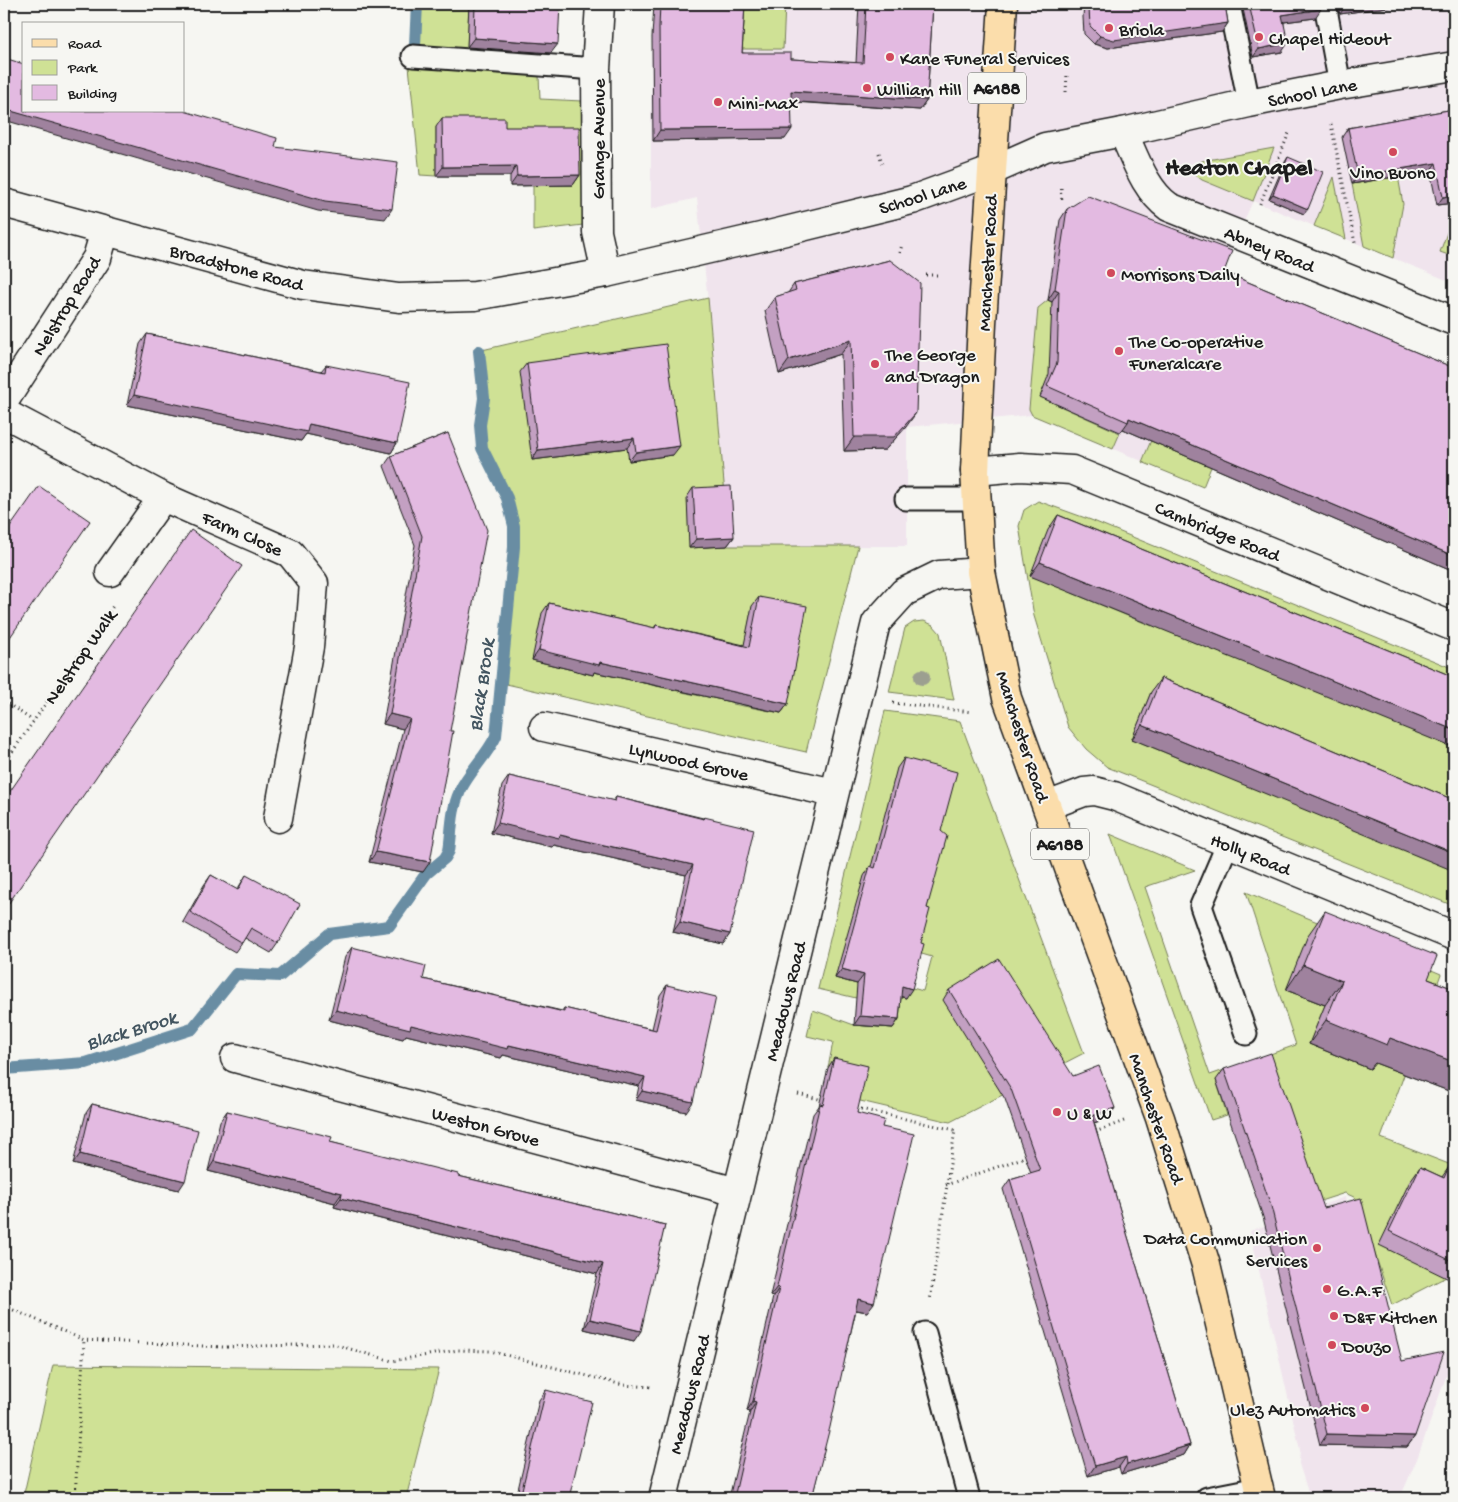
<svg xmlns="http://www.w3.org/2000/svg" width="1458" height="1502" viewBox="0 0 1458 1502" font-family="'Gochi Hand',sans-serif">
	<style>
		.built { fill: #f0e4ed }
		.green { fill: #cfe195; stroke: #767e58; fill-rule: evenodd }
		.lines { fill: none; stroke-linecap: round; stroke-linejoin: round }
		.stream { stroke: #698da3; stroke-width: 12 }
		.service-casing { stroke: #1c1c1c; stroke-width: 25 }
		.minor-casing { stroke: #1c1c1c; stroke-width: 31 }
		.secondary-casing { stroke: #1c1c1c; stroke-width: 31 }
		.primary-casing { stroke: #1c1c1c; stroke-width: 31 }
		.path { stroke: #1c1c1c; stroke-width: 3; stroke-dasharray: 1 4; stroke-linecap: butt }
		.service { stroke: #f6f6f2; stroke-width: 21 }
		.minor { stroke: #f6f6f2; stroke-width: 28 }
		.secondary { stroke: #f6f6f2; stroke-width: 28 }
		.primary { stroke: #fbddab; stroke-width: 28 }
		.tree { fill: #9c9f90 }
		.wall { fill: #c3a0c2; stroke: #1c1c1c }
		.shaded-wall { fill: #9f829e; stroke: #1c1c1c }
		.building { fill: #e3bae1; stroke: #1c1c1c }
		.poi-dot { fill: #d1495b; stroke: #f6f6f2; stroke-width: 2 }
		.labels { text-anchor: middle; stroke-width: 4; stroke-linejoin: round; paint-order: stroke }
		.shield { fill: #f6f6f2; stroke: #5d5d5c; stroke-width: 1 }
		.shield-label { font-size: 18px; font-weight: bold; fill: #1c1c1c }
		.poi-label { font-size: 19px; fill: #1c1c1c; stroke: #f6f6f2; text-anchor: start }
		.street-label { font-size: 19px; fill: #1c1c1c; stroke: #f6f6f2 }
		.water-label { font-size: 20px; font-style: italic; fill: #435560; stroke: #f6f6f2 }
		.district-label { font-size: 24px; font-weight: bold; fill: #1c1c1c; stroke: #f6f6f2 }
	</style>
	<rect width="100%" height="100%" fill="#f6f6f2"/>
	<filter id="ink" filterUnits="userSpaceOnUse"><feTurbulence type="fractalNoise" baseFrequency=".02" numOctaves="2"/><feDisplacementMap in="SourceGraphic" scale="10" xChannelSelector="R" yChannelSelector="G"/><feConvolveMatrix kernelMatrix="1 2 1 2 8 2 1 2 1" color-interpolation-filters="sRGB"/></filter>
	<g filter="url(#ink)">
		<!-- built -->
		<path class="built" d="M785,4H1454V283L1253,201L1225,262L1142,461L1032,415L907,427V546H727L711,329L697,198L651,209V50L783,49Z
			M1345,1197L1388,1366L1444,1352L1453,1357L1417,1459L1400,1498H1310L1299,1464L1300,1450L1250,1231Z"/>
		<!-- green -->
		<path class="green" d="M421,4H469L467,50L419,48Z
			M738,4H785L783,49H735Z
			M409,66L539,75L540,99L582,101L583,225L533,231V185H573L436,127V176L420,175Z
			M1274,148L1253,201L1202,180L1194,174C1193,167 1195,163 1202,161Z
			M1398,176L1403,204L1393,258L1364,246L1352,184Z
			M1334,177L1346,239L1314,226Z
			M1454,228V257L1440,252L1448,230Z
			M708,298L725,495L727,546H858L806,752L502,683L516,548L517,526L509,497L485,448L484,425L488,397L482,350ZM752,607L781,713L733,704ZM649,635L710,649L700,696L639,682Z
			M1048,300L1065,307L1055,361L1040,397L1120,433L1113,449L1032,415L1029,409L1038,308Z
			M1192,342L1211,467L1203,487L1142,462Z
			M1038,501L1091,520L1454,669V695L1365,711L1445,743L1454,721V906L1107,767L1086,749L1068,727L1034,616L1019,526L1024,510ZM1170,579L1152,626L1072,593ZM1192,588L1254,666L1174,634ZM1151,692L1191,708L1212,772L1132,739Z
			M924,621L933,625L940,633L954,700L889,692L905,628L914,622Z
			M885,711L960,721L1084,1053L950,1122L856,1100L861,1076L828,1068L833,1042L807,1036L813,1010L854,1025L893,1028L856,998L818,989ZM915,952L932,957L923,991L909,987Z
			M1110,834L1195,870L1145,887L1210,1075L1296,1045L1246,892L1441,974L1381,1138L1454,1166V1188L1446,1277L1392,1305L1356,1198L1345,1193L1311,1204L1216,1080L1227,1115L1211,1120ZM1420,981L1309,1044L1325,1005L1286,990Z
			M53,1365L439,1369L406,1498H23Z"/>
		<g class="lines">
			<!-- stream -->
			<path class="stream" d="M415,45L417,4
				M4,1069L86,1063L192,1029L236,974L280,976L329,934L389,926L426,874L445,858L449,851C452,830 451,810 460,791C469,771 487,756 496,736L514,547V526L507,498L482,448L480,425L484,398L479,351"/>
			<defs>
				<path id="service" d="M1229,4L1249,103
					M1325,4L1340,85
					M413,56L596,69
					M906,499H977
					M1228,843L1201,906L1246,1034
					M925,1333L969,1498
					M1207,1498L1258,1488"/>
				<path id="minor" d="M600,4L596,69L597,232L606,273
					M1123,132C1135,158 1145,190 1169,207L1454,321
					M4,401L97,258L105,231
					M4,413L163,497L290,553L314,583L309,647L278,818
					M975,471L1020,467L1072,470L1454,627
					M110,572L163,497
					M544,727L834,793
					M1047,806L1084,792L1094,791L1114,796L1454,936
					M235,1058L737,1192
					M663,1498L876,623L904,592L939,575L981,572"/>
				<path id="secondary" d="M4,203L303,285L399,298L475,296L606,273L765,236L912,200L991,171L1045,147L1123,132L1249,103L1340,85L1454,66"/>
				<path id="primary" d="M1003,4L982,323L975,471L981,572L1007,698L1160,1118L1206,1265L1261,1498"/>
			</defs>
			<!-- service casing -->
			<use href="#service" class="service-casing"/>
			<!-- minor casing -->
			<use href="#minor" class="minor-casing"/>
			<!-- secondary casing -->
			<use href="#secondary" class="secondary-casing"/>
			<!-- primary casing -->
			<use href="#primary" class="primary-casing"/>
			<!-- path -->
			<path class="path" d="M942,59H955
				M1035,60H1055
				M1066,92L1067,74
				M1331,124L1355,243
				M879,153L883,166
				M1061,188L1062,201
				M1260,204L1289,133
				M900,253L902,244
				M926,275H940
				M4,701L33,721
				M893,703L972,712
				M4,764L113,606
				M798,1094L823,1100
				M856,1108L955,1130L930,1301
				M1095,1132L1124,1121
				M946,1185L1028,1156
				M4,1306L84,1340L224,1347L333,1344L392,1361L458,1350L490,1351L623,1385L653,1387
				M75,1498L84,1340"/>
			<!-- service -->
			<use href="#service" class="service"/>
			<!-- minor -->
			<use href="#minor" class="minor"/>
			<!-- secondary -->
			<use href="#secondary" class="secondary"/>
			<!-- primary -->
			<use href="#primary" class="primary"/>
		</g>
		<!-- trees -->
		<circle class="tree" cx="922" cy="677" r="8"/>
		<!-- wall -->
		<path class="wall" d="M469,4H560L551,53L467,47Z
			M654,4H745L742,53L791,59L856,63L859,4H933L927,100L920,110L792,102L785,139L653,141L652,37Z
			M1084,4H1225L1228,23L1222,32L1108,48L1094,44L1084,34L1083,17Z
			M1242,4H1320L1315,18L1284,22L1282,52L1253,57Z
			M1337,4H1408L1340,14Z
			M1454,109V203L1437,205L1430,171L1352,184L1342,137L1348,128Z
			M442,118L505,127L580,175L573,185L510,186V176H436V127Z
			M1288,157L1304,214L1269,199L1285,162Z
			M1067,209L1224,272L1454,368V571L1123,429L1120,432L1040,397L1049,374L1052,302L1048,300L1060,220Z
			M890,260L906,427L885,450L844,451L841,354L779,374L765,311L775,297L788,293L794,284Z
			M147,334L321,371L326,365L397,443L391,453L306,434L301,441L127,405L140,344Z
			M527,363L673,455L629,461L627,448L532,460L520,372Z
			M448,433L423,872L369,862L403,729L383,724L415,545L384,466L391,456Z
			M693,488L734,537L727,546L689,548L687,497Z
			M1058,515L1454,677L1030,576L1048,530Z
			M759,597L788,704L781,713L594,672L593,675L532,660L542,613L549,603L654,628L656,625L744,645L752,606Z
			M1161,678L1454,800L1132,739L1151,692Z
			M904,758L941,831L927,908L906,998L901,997L899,1019L893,1028L854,1025L857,984L835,978L864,876L870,866L871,867L897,768Z
			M509,776L613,801L616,797L703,818L704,817L730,934L723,944L673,932L686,875L554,845L552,847L491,833L502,786Z
			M211,875L237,890L246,875L278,943L271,953L245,938L235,952L183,922L204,885Z
			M1325,911L1428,979L1454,989V1093L1375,1063L1370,1069L1309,1044L1325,1005L1286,990L1308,935Z
			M352,947L423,979L562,1011L564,1008L652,1029L660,995L667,985L686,1112L636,1100L639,1086L503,1055L501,1058L406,1035L403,1039L329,1020L345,957Z
			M949,990L1073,1076L1115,1108L1108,1118L1094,1123L1190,1445L1184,1455L1121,1474L1119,1467L1088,1476L1003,1189L1010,1179L1031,1173L1005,1099L943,1000Z
			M834,1058L857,1113L882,1127L867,1312L856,1310L812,1498H729L750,1412L747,1411L773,1297L770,1296L813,1114L819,1106L828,1068Z
			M1224,1069L1324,1208L1402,1361L1415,1436L1407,1447L1320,1445L1263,1217L1216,1080Z
			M92,1104L164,1123L179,1190L73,1164L86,1113Z
			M227,1111L330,1142L458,1176L665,1225L634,1341L584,1329L597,1274L334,1207L335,1203L208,1171L220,1121Z
			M1420,1167L1442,1177L1449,1167L1454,1170V1279L1453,1281L1379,1245L1410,1181Z
			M546,1390L569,1498H516L539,1400Z"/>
		<!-- shaded-wall -->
		<path class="shaded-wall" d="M1357,4H1408L1340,14L1346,5Z
			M1321,9L1315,18L1276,23L1282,15Z
			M1228,23L1222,32L1108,48L1094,44L1100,36Z
			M474,38L558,44L551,53L467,47Z
			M1288,43L1282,52L1253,57L1259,49Z
			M791,91L927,100L920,110L784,101Z
			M4,109L392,209L385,219L318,211L4,120Z
			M792,129L785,139L653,141L660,130Z
			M1436,163L1430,171L1352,184L1358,176Z
			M516,166L510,176H436L443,167Z
			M580,175L573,185L510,186L517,176Z
			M1273,194L1308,209L1304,214L1269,199Z
			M1454,195V203L1437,205L1443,197Z
			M1055,289L1059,291L1052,302L1048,300Z
			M851,340L841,354L779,374L789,360Z
			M134,395L309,424L397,443L391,453L306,434L301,441L127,405Z
			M916,413L906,427L885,450L844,451L854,437Z
			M1129,418L1454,556V571L1123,429L1128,422Z
			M634,438L627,448L532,460L538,450Z
			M680,446L673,455L629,461L636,452Z
			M734,537L727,546L689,548L696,539Z
			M1040,562L1454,730V748L1030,576Z
			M539,650L600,662L788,704L781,713L594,672L593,675L532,660Z
			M390,714L410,719L403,729L383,724Z
			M1142,725L1454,853V871L1132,739Z
			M498,823L560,835L693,865L686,875L554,845L552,847L491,833Z
			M376,852L430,862L423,872L369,862Z
			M680,922L730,934L723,944L673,932Z
			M1303,965L1342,981L1325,1005L1286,990Z
			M842,969L864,975L857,984L835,978Z
			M902,986L912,989L906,998L896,995Z
			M336,1010L411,1025L509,1045L645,1077L639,1086L503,1055L501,1058L406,1035L403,1039L329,1020Z
			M860,1016L899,1019L893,1028L854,1025Z
			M1326,1020L1390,1038L1454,1062V1093L1375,1063L1370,1069L1309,1044Z
			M642,1091L693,1102L686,1112L636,1100Z
			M1115,1108L1108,1118L1085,1126L1092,1116Z
			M80,1154L185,1181L179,1190L73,1164Z
			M214,1161L342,1193L335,1203L208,1171Z
			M341,1198L603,1264L597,1274L334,1207Z
			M777,1287L779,1288L773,1297L770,1296Z
			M858,1299L874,1303L867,1312L852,1309Z
			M590,1319L641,1331L634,1341L584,1329Z
			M753,1401L756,1402L750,1412L747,1411Z
			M1327,1434L1415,1436L1407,1447L1320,1445Z
			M1190,1445L1184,1455L1121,1474L1127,1464Z
			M1126,1457L1119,1467L1088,1476L1095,1466Z"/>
		<!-- building -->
		<path class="building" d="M475,4H560L558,44L474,38Z
			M660,4H745L742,53H791V59L863,63L866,4H933L927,100L791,91L792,129L660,130L659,27Z
			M1089,4H1225L1228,23L1114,40L1100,36L1090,26L1089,8Z
			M1249,4H1320L1321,9L1282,15L1288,43L1259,49Z
			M1345,4H1357L1346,5Z
			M4,58L24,64V111H184L277,138L275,147L398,162L392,209L325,201L4,109Z
			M1454,109V195L1443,197L1436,163L1358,176L1348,128Z
			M442,118H505V127H579L580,175L517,176L516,166L443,167Z
			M1288,157L1323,172L1308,209L1273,194Z
			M1088,196L1232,251L1224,272L1454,368V556L1129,418L1128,422L1047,386L1057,363L1059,291L1055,289L1067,209Z
			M890,260L920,283L916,413L894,437H854L851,340L789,360L775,297L796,290L794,284Z
			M147,334L325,372L326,365L410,382L397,443L309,424L307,432L134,395Z
			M666,344L680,446L636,452L634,438L538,450L527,363Z
			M448,433L487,530L466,641H467L450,731H453L430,862L376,852L410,719L390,714L422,536L391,456Z
			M39,486L90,521L4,646V536Z
			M731,486L734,537L696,539L693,488Z
			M1058,515L1454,677V730L1040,562Z
			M191,530L242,566L4,910V800Z
			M759,597L807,606L788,704L600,662L599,665L539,650L549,603L655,628L656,625L749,647Z
			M1161,678L1454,800V853L1142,725Z
			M904,758L957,772L941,831L947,836L927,908L930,909L921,943L924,944L912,989L902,986L899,1019L860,1016L864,975L842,969L870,866L875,868Z
			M509,776L615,801L616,797L704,819V817L754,829L730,934L680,922L693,865L560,835L559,838L498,823Z
			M211,875L238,890L246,875L300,904L278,943L251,928L242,943L190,912Z
			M1325,911L1437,956L1428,979L1454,989V1062L1390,1038L1387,1045L1326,1020L1342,981L1303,965Z
			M352,947L426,966L423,979L564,1012V1008L656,1030L667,985L716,997L693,1102L642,1091L645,1077L509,1045L508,1049L411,1025L410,1029L336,1010Z
			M999,959L1073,1076L1099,1066L1115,1108L1092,1116L1190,1445L1127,1464L1126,1457L1095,1466L1010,1179L1040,1170L1011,1089L949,990Z
			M1271,1053L1324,1208L1361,1198L1402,1361L1444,1352L1415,1436L1327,1434L1271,1206L1224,1069Z
			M834,1058L868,1066L857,1113L884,1120L882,1127L914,1134L874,1303L858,1299L830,1427L812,1498H734L756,1402L753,1401L779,1288L777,1287L820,1104L823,1105Z
			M92,1104L164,1123L165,1122L198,1130L185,1181L80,1154Z
			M227,1111L332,1137L330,1142L458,1174V1176L665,1225L641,1331L590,1319L603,1264L341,1198L342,1193L214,1161Z
			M1420,1167L1444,1178L1449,1167L1454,1170V1262L1389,1231Z
			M546,1390L592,1402L569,1498H520Z"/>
	</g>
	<!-- markers -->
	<g class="poi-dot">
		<circle cx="1109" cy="28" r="5"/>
		<circle cx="1259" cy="37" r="5"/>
		<circle cx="890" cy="57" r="5"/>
		<circle cx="867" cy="88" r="5"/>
		<circle cx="718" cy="102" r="5"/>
		<circle cx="1393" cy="152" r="5"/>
		<circle cx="1111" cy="273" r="5"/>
		<circle cx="1119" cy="351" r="5"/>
		<circle cx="875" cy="364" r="5"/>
		<circle cx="1057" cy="1112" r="5"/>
		<circle cx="1317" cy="1248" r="5"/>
		<circle cx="1327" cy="1289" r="5"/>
		<circle cx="1334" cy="1316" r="5"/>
		<circle cx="1332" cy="1345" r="5"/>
		<circle cx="1365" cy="1408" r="5"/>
	</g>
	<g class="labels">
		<!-- shield labels -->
		<g class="shield">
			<rect x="968" y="72.5" width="58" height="31" rx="4"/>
			<rect x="1031" y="828.5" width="58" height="31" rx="4"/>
		</g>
		<g class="shield-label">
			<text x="997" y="94">A6188</text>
			<text x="1060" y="850">A6188</text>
		</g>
		<!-- poi labels -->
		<g class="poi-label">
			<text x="1119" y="35">Briola</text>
			<text x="1269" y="44">Chapel Hideout</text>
			<text x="900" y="64">Kane Funeral Services</text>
			<text x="877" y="95">William Hill</text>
			<text x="728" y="109">Mini-Max</text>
			<text x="1393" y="178" text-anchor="middle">Vino Buono</text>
			<text x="1121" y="280">Morrisons Daily</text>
			<text x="1129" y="347">The Co-operative<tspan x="1129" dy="22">Funeralcare</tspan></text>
			<text x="885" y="360">The George<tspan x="885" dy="22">and Dragon</tspan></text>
			<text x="1067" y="1119">U &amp; W</text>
			<text x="1307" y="1244" text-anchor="end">Data Communication<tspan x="1307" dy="22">Services</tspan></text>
			<text x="1337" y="1296">G.A.F</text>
			<text x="1344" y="1323">D&amp;F Kitchen</text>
			<text x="1342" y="1352">Douzo</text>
			<text x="1355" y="1415" text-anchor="end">Ulez Automatics</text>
		</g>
		<!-- street labels -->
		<g class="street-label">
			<text transform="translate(1312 91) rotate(-11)" y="7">School Lane</text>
			<text transform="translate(597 139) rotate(-90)" y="7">Grange Avenue</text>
			<text transform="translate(922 194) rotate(-17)" y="7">School Lane</text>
			<text transform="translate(1270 248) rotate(22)" y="7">Abney Road</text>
			<text transform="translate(986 263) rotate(-87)" y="7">Manchester Road</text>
			<text transform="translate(237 266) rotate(15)" y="7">Broadstone Road</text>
			<text transform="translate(65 305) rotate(-58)" y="7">Nelstrop Road</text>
			<text transform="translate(1218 530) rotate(22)" y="7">Cambridge Road</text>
			<text transform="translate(243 532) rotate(24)" y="7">Farm Close</text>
			<text transform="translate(79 656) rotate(-55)" y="7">Nelstrop Walk</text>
			<text transform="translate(1024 736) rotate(72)" y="7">Manchester Road</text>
			<text transform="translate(689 760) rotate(13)" y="7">Lynwood Grove</text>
			<text transform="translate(1251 853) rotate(22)" y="7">Holly Road</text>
			<text transform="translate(784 1001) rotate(-76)" y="7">Meadows Road</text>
			<text transform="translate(1158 1118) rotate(71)" y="7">Manchester Road</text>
			<text transform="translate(486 1125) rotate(15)" y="7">Weston Grove</text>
			<text transform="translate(688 1394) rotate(-76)" y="7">Meadows Road</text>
		</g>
		<!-- water labels -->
		<g class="water-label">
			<text transform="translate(480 685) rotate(-82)" y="7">Black Brook</text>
			<text transform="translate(131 1029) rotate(-17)" y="7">Black Brook</text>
		</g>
		<!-- district labels -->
		<g class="district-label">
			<text x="1239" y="174">Heaton Chapel</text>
		</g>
	</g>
	<!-- margin -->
	<rect width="1458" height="1502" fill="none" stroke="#f6f6f2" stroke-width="20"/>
	<rect x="10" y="10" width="1438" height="1482" fill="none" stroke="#1c1c1c" stroke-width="2" filter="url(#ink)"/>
	<!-- legend -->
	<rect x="22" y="22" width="162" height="90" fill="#f6f6f2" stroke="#9f9f9c"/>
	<rect x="32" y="39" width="25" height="8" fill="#fbddab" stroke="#9f9f9c"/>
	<text x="68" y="48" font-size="15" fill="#1c1c1c">Road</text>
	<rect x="32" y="60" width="25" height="15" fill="#cfe195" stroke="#9f9f9c"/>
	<text x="68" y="72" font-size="15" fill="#1c1c1c">Park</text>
	<rect x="32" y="85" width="25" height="15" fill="#e3bae1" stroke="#9f9f9c"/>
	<text x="68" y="98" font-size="15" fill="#1c1c1c">Building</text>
</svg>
